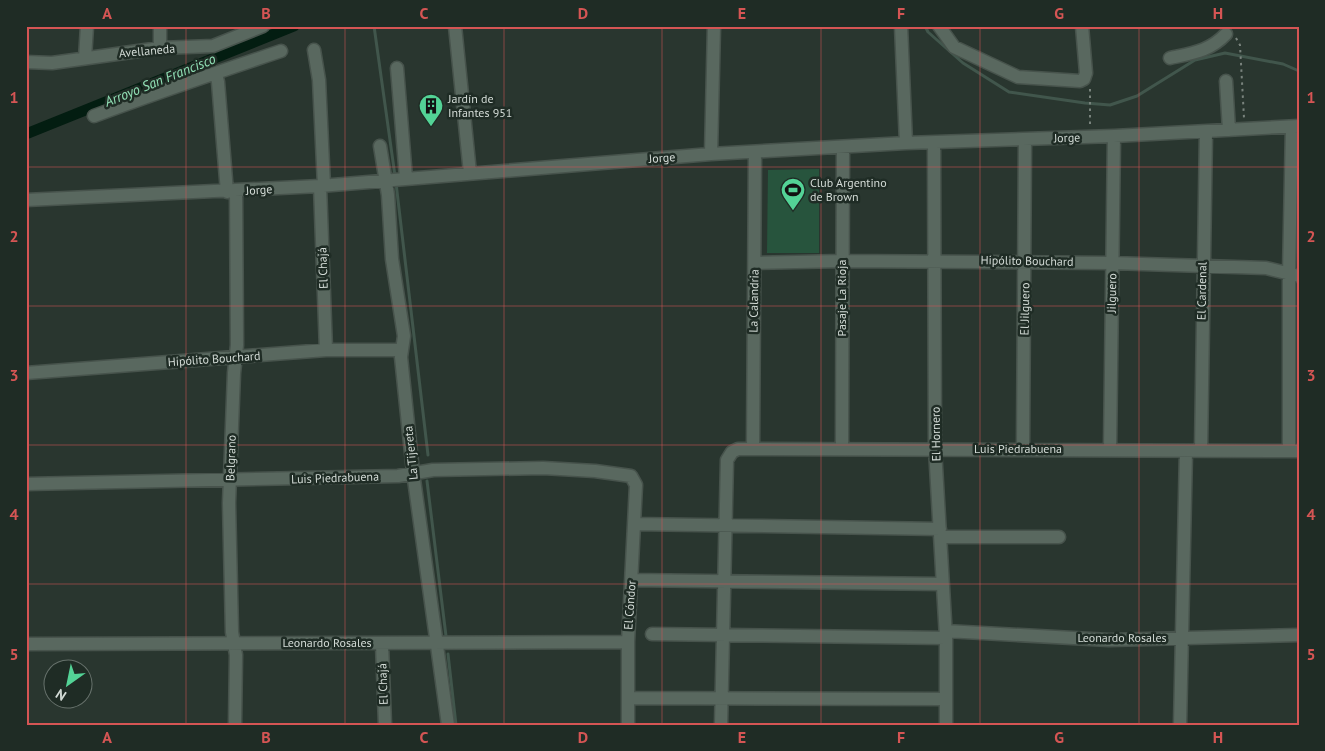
<svg xmlns="http://www.w3.org/2000/svg" width="1325" height="751" viewBox="0 0 1325 751" font-family="'PT Sans',sans-serif">
	<style>
		.green { fill: #27543d }
		.lines { fill: none; stroke-linecap: round; stroke-linejoin: round }
		.stream { stroke: #41564c; stroke-width: 3 }
		.canal { stroke: #031d11; stroke-width: 11 }
		.minor-casing { stroke: #47534c; stroke-width: 15 }
		.path { stroke: #79837d; stroke-width: 2; stroke-dasharray: 2.5 4; stroke-linecap: butt }
		.minor { stroke: #59685f; stroke-width: 12 }
		.grid { fill: none; stroke: #d55554; stroke-width: 1; stroke-opacity: 0.55 }
		.labels { text-anchor: middle; stroke-width: 5; stroke-linejoin: round; paint-order: stroke }
		.street-label { font-size: 12px; fill: #d3dbd6; stroke: #1f2c25 }
		.poi-label { font-size: 12px; fill: #d3dbd6; stroke: #1f2c25; text-anchor: start }
		.water-label { font-size: 14px; font-style: italic; fill: #91e1b6; stroke: #1f2c25 }
		.neatline { fill: none; stroke: #d55554; stroke-width: 2 }
		.grid-label { font-size: 16px; text-anchor: middle; font-weight: bold; fill: #d55554 }
	</style>
	<rect width="100%" height="100%" fill="#29362f"/>
	<!-- green -->
	<path class="green" d="M819,169V253H767L768,170Z"/>
	<g class="lines">
		<!-- stream -->
		<path class="stream" d="M374,26L395,176
			M925,26L928,32L963,63L1009,92L1085,103L1110,105L1137,96L1195,60L1225,53L1283,64L1299,71
			M396,183L428,455
			M427,481L446,636
			M448,654L456,725"/>
		<!-- canal -->
		<path class="canal" d="M26,134L294,26"/>
		<defs>
			<path id="minor" d="M160,26V48
				M455,26L470,173
				M901,26L906,143
				M939,26L954,47L1018,77L1080,81L1084,79L1086,73L1082,26
				M314,50L319,80L324,186
				M85,58L87,26
				M1170,58C1193,53 1210,51 1226,34
				M26,62L52,63L160,48L213,46L263,26
				M397,68L406,178
				M216,74L218,82L227,192
				M1226,81L1229,130
				M94,116C156,93 218,72 281,51
				M934,143L935,449L946,638V725
				M380,146L388,195L392,259L404,336L401,357L413,472L448,725
				M711,154L714,26
				M320,186L326,350
				M26,200L320,186L711,154L906,143L1114,136L1299,126
				M755,263L842,261L1112,263L1266,268L1299,276
				M26,373L326,350H401
				M842,448L843,148
				M753,449L755,153
				M1023,449L1025,139
				M1110,449L1114,136
				M1201,450L1206,132
				M1289,451V274L1292,127
				M26,484L398,476L433,470L543,468L595,471L631,476L636,485L628,642V725
				M635,524L940,529
				M940,537H1059
				M632,580L943,584
				M946,631L1109,640L1299,635
				M652,634L946,638
				M26,644L628,642
				M382,644L385,725
				M628,698L946,699
				M235,725L236,655L232,632L229,503L234,373L237,345L236,191
				M721,725L727,460L732,452L738,449L1299,451
				M1180,725L1186,451"/>
		</defs>
		<!-- minor casing -->
		<use href="#minor" class="minor-casing"/>
		<!-- path -->
		<path class="path" d="M1236,38L1240,45L1244,118
			M1090,124V89"/>
		<!-- minor -->
		<use href="#minor" class="minor"/>
	</g>
	<!-- grid -->
	<path class="grid" d="M186,26V725M345,26V725M504,26V725M662,26V725M821,26V725M980,26V725M1139,26V725M26,167H1299M26,306H1299M26,445H1299M26,584H1299"/>
	<!-- icons -->
	<defs>
		<symbol id="building-pin" viewBox="-11 -11 22 30"><path d="M0 17L-7.5 6A9.5 9.5 0 1 1 7.5 6Z" fill="#53d396" stroke="#1f2c25"/><path d="M-4-6H4V6H1V3H-1V6H-4ZM-2.5-4.3h1.7v1.8h-1.7ZM.8-4.3h1.7v1.8H.8ZM-2.5-1h1.7V.8h-1.7ZM.8-1h1.7V.8H.8Z" fill="#111"/></symbol>
		<symbol id="stadium-pin" viewBox="-11 -11 22 30"><path d="M0 17L-7.5 6A9.5 9.5 0 1 1 7.5 6Z" fill="#53d396" stroke="#1f2c25"/><path d="M0-5a6.5 5 0 1 0 0 10a6.5 5 0 1 0 0-10ZM-3.5-1.8h7v3.6h-7Z" fill="#111"/></symbol>
	</defs>
	<g fill-rule="evenodd">
		<use href="#building-pin" x="417" y="92" width="28" height="38"/>
		<use href="#stadium-pin" x="779" y="176" width="28" height="38"/>
	</g>
	<g class="labels">
		<!-- street labels -->
		<g class="street-label">
			<text transform="translate(147 51) rotate(-5)" y="4">Avellaneda</text>
			<text transform="translate(1067 138) rotate(-2)" y="4">Jorge</text>
			<text transform="translate(662 158) rotate(-4)" y="4">Jorge</text>
			<text transform="translate(259 190) rotate(-4)" y="4">Jorge</text>
			<text transform="translate(1027 261) rotate(1)" y="4">Hipólito Bouchard</text>
			<text transform="translate(323 268) rotate(-92)" y="4">El Chajá</text>
			<text transform="translate(1202 291) rotate(-89)" y="4">El Cardenal</text>
			<text transform="translate(1112 293) rotate(-89)" y="4">Jilguero</text>
			<text transform="translate(842 298) rotate(-90)" y="4">Pasaje La Rioja</text>
			<text transform="translate(754 301) rotate(-89)" y="4">La Calandria</text>
			<text transform="translate(1025 309) rotate(-89)" y="4">El Jilguero</text>
			<text transform="translate(214 359) rotate(-4)" y="4">Hipólito Bouchard</text>
			<text transform="translate(936 434) rotate(-91)" y="4">El Hornero</text>
			<text x="1018" y="453">Luis Piedrabuena</text>
			<text transform="translate(411 453) rotate(-96)" y="4">La Tijereta</text>
			<text transform="translate(231 458) rotate(-88)" y="4">Belgrano</text>
			<text transform="translate(335 478) rotate(-2)" y="4">Luis Piedrabuena</text>
			<text transform="translate(630 605) rotate(-86)" y="4">El Cóndor</text>
			<text x="1122" y="642">Leonardo Rosales</text>
			<text x="327" y="647">Leonardo Rosales</text>
			<text transform="translate(383 684) rotate(-92)" y="4">El Chajá</text>
		</g>
		<!-- poi labels -->
		<g class="poi-label">
			<text x="448" y="103">Jardín de<tspan x="448" dy="14">Infantes 951</tspan></text>
			<text x="810" y="187">Club Argentino<tspan x="810" dy="14">de Brown</tspan></text>
		</g>
		<!-- water labels -->
		<g class="water-label">
			<text transform="translate(160 80) rotate(-22)" y="5">Arroyo San Francisco</text>
		</g>
	</g>
	<!-- border -->
	<rect width="1325" height="751" fill="none" stroke="#1f2c25" stroke-width="55"/>
	<!-- north arrow -->
	<g transform="translate(68 684) rotate(213)"><circle r="24" fill="#1f2c25" stroke="#67726c"/>
	<path d="M0-4L9 19L0 12L-9 19Z" fill="#53d396"/>
	<text y="-8" font-size="14" font-weight="bold" text-anchor="middle" fill="#d3dbd6">N</text>
	</g>
	<rect x="28" y="28" width="1270" height="696" class="neatline"/>
	<g class="grid-label">
		<text x="107" y="19">A</text>
		<text x="266" y="19">B</text>
		<text x="424" y="19">C</text>
		<text x="583" y="19">D</text>
		<text x="742" y="19">E</text>
		<text x="901" y="19">F</text>
		<text x="1059" y="19">G</text>
		<text x="1218" y="19">H</text>
		<text x="14" y="103">1</text>
		<text x="1311" y="103">1</text>
		<text x="14" y="242">2</text>
		<text x="1311" y="242">2</text>
		<text x="14" y="381">3</text>
		<text x="1311" y="381">3</text>
		<text x="14" y="520">4</text>
		<text x="1311" y="520">4</text>
		<text x="14" y="660">5</text>
		<text x="1311" y="660">5</text>
		<text x="107" y="743">A</text>
		<text x="266" y="743">B</text>
		<text x="424" y="743">C</text>
		<text x="583" y="743">D</text>
		<text x="742" y="743">E</text>
		<text x="901" y="743">F</text>
		<text x="1059" y="743">G</text>
		<text x="1218" y="743">H</text>
	</g>
</svg>
